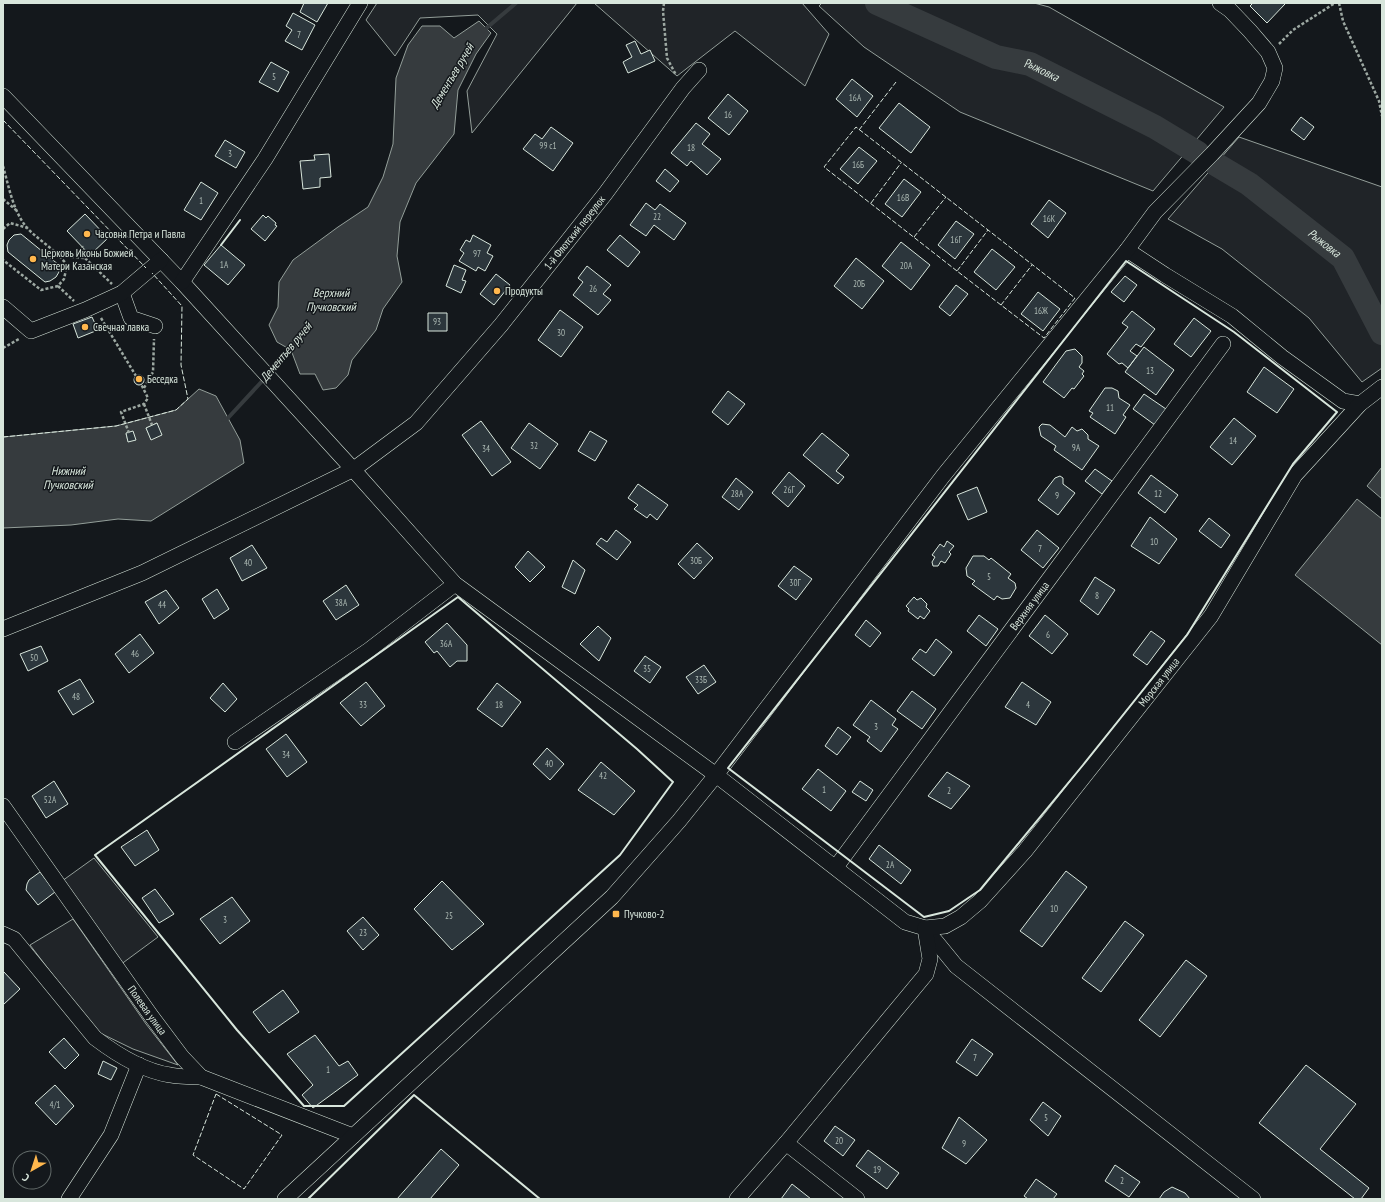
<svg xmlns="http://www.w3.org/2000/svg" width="1385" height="1202" viewBox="0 0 1385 1202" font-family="'PT Sans Narrow',sans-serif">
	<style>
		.green { fill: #202428; stroke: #939e99 }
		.water { fill: #363b3e; stroke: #939e99; fill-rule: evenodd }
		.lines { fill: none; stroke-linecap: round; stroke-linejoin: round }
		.stream { stroke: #363b3e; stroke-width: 4 }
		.river { stroke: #363b3e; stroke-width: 24 }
		.building { fill: #2c363c; stroke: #d8e6dc }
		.minor-casing { stroke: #d8e6dc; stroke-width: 16 }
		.path { stroke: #9da8a2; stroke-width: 2.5; stroke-dasharray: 3 2; stroke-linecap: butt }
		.minor { stroke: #14181c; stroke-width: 15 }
		.fence { stroke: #d8e6dc; stroke-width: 1; stroke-dasharray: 5 2; stroke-linecap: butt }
		.wall { stroke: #d8e6dc; stroke-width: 2 }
		.poi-dot { fill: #ffb74d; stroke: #14181c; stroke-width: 1.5 }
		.labels { text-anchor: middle; stroke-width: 3; stroke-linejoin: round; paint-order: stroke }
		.number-label { font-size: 9px; fill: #adbab4 }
		.street-label { font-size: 11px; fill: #d8e6dc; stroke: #14181c }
		.poi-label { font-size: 11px; fill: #d8e6dc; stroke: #14181c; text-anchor: start }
		.water-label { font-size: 12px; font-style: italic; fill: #d8e6dc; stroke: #14181c }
	</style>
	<rect width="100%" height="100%" fill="#14181c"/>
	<!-- green -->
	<path class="green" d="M377,3H577L472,133L467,91L497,34L478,15L420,18L395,56L366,20Z
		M594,3H802L829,34L805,86L735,31L677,76Z
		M822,3H1034L1049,7L1224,107L1153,191L960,112L864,47L819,6Z
		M1239,137L1382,187V368L1362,382L1309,318L1222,249L1168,219Z
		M94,858L158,937L120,965L62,881Z
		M73,919L146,1024L178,1065L133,1049L96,1031L30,945Z"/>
	<!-- water -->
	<path class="water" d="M479,21L491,33L476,54L458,90L454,134L416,183L400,222L397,256L402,282L383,309L376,330L352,360L348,375L336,388L323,390L315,374H300L291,350L277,342L269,325L278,307L279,282L293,260L338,227L368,207L383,177L393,144L396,78L408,45L422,26H440L454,38Z
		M199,389L216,396L240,440L244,463L151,521L118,519L71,525L3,528V437L116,426L176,410ZM157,423L151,439L146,428ZM133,432L135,439L128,441L126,434Z
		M1382,467V499L1367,486Z
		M1357,499L1382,519V645L1295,575Z"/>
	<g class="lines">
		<!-- stream -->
		<path class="stream" d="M483,31L516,3
			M269,373L294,345
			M223,420L228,418L265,378"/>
		<!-- river -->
		<g class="river">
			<path id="s1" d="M877,3L996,57L1030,64L1155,127L1198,153"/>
			<path id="s2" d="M1217,165L1249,184L1343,258L1382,333"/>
		</g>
	</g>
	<!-- building -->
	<path class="building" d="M304,3H328L317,22L300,12Z
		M1253,3H1284L1285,4L1267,23L1250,6Z
		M293,13L315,25L302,50L285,41L292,30L286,26Z
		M635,41L641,54L650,50L655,61L628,73L623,62L632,57L626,45Z
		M271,62L289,72L278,92L259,82Z
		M852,79L873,96L857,117L836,99Z
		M728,94L748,111L729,135L708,118Z
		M899,103L930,127L911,153L879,128Z
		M1301,117L1314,127L1304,140L1291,130Z
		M696,123L710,134L702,144L721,159L707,175L691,161L687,166L671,153Z
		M551,127L573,143L553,171L523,149L535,134L542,139Z
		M225,140L245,152L236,168L215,156Z
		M859,147L877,161L858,184L840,169Z
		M329,154L331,177L320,178V187L303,189L300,161L315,160L314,155Z
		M665,169L679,181L670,192L656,181Z
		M904,179L921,192L902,217L885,204Z
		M201,182L218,193L201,220L184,210Z
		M1049,200L1066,213L1048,238L1031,224Z
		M646,203L655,210L660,204L686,223L674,240L654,225L646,236L630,225Z
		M85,214L108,238L90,255L67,231Z
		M263,215L266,218L268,216L276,223L275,225L277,226L265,241L251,229Z
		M956,221L974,234L955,259L938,245Z
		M21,234L59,265V272L56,277L50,281L45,282L8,252L7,245L9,240L14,235Z
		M473,235L491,245L487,253L493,256L485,271L478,267L476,271L459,261L464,253L460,250L466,240L470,242Z
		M620,235L640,252L628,267L607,250Z
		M901,242L930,265L911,290L882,266Z
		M221,245L245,265L228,285L204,265Z
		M992,249L1015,267L996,290L974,272Z
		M856,258L884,281L862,309L834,286Z
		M454,265L466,270L462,280L466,281L461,293L446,286Z
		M587,266L611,285L603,294L611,300L598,315L573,295L583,282L578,278Z
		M496,274L510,285L494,305L480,294Z
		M1125,276L1137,285L1124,302L1111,292Z
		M956,285L968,294L950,316L939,307Z
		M1038,292L1060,309L1043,331L1021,314Z
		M560,310L583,327L561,357L538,340Z
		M1132,311L1155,329L1141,347L1136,344L1130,351L1137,356L1128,368L1122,363L1119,364L1107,354L1128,327L1122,323Z
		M428,313H447V331H428Z
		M92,317L98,330L78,338L73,324Z
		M1194,318L1211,331L1191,357L1174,344Z
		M1144,347L1174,370L1156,395L1125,372Z
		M1075,349L1082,356V363L1079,367L1084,371L1082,374L1084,376L1074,389L1072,388L1064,398L1043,382L1066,351Z
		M1264,367L1294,389L1277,413L1247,392Z
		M134 380a5 5 0 1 1 10 0a5 5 0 1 1-10 0Z
		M1105,388H1112L1118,391L1119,398L1130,405L1123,415L1126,417L1115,434L1090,417L1093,413L1089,411Z
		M728,391L745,404L728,425L712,412Z
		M1144,394L1166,409L1155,425L1133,409Z
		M1234,418L1256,436L1232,465L1210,447Z
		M481,421L511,462L492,476L462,435Z
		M157,423L162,435L151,440L146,428Z
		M529,423L558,444L540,469L511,448Z
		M1042,424L1050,425L1065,437L1072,427L1077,431L1082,429L1088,435V439L1099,446L1082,470L1054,450L1056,446L1041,436L1039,427Z
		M133,431L136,440L128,442L126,433Z
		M590,431L607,441L595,461L578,451Z
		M822,433L849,455L836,471L844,477L838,484L803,455Z
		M1095,469L1112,481L1102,494L1085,481Z
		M789,472L805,486L788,507L772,493Z
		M1151,475L1178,495L1165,513L1138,493Z
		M1060,476L1063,478V484L1075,493L1058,515L1038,500L1055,478Z
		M736,478L753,492L739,510L722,497Z
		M638,484L668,505L657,520L650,514L647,518L634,509L638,505L628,498Z
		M977,487L987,512L968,520L957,495Z
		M1150,517L1177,539L1159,564L1131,546Z
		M1209,518L1230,535L1221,548L1199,531Z
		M616,530L631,542L617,560L596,544L601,538L607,542Z
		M1037,530L1059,548L1043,568L1021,550Z
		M947,541L954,546L949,552L951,554L945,563L941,561L938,566H933L932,562L935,557L932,555L940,544L944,547Z
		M697,543L713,558L694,579L678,564Z
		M252,545L267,568L242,581L230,558Z
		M528,551L545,567L530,582L515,567Z
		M973,556H984L989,560L991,558L1011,574L1008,578L1015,583L1016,588L1010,598L1002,599L997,596L994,600L972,584L975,581L967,576L966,568Z
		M573,560L585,570L575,594L562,587Z
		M794,566L812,579L796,600L778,586Z
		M1095,577L1115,590L1098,615L1080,601Z
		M346,585L359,605L336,620L323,601Z
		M217,589L229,609L214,619L202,599Z
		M166,590L179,608L159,624L145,602Z
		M914,597L917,600L921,598L927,604L926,607L930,611L924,619L920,616L918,619L908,611L909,609L906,606Z
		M979,615L998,629L986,646L967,631Z
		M1045,615L1068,634L1052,654L1029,636Z
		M866,620L881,633L870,647L855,635Z
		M447,623L467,645V661H457L450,667L437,651L434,653L425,642Z
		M598,626L611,638L599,661L580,644Z
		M1151,631L1165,641L1147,665L1133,655Z
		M140,634L154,653L129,673L115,654Z
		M936,639L952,652L934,676L912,659L920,649L926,653Z
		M41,646L48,661L28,671L20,654Z
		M645,656L661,667L650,683L634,671Z
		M704,665L716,682L698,694L686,677Z
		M80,679L94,702L73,715L58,691Z
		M366,682L385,706L361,726L340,703Z
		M1022,682L1051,702L1036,725L1005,707Z
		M223,683L237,699L225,712L210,698Z
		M497,683L521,702L502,727L477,709Z
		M912,691L936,709L922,729L897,711Z
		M871,700L896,719L892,725L898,729L881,752L867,741L870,737L853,725Z
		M838,727L851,737L837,755L825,746Z
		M286,734L307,762L287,777L266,749Z
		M547,748L564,764L550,780L533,764Z
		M601,762L635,791L614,815L578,790Z
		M818,769L846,791L831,811L802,789Z
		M947,772L970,786L951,809L928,796Z
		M54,781L68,804L46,818L32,796Z
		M860,781L873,790L866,801L852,792Z
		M147,830L159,850L135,866L121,847Z
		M879,845L911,870L901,884L869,859Z
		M1066,871L1087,887L1042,947L1020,931Z
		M40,872L55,892L38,905L26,890L27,884L29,880Z
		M442,881L484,924L452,950L414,909Z
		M155,889L174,914L159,923L142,898Z
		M232,897L250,921L220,944L200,919Z
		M363,917L379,935L363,950L347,931Z
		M1125,921L1144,935L1101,992L1082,978Z
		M1186,960L1207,976L1160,1037L1139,1020Z
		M3,971L20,989L3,1005Z
		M283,990L299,1012L269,1033L253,1012Z
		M315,1035L339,1066L348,1061L358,1075L313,1108L302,1095L313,1085L287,1054Z
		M64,1038L79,1055L65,1069L49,1052Z
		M972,1039L993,1054L977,1076L956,1062Z
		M103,1061L117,1068L111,1080L98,1074Z
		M1306,1065L1356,1104L1320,1149L1369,1188L1361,1199H1355L1259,1123Z
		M55,1085L74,1106L56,1125L35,1103Z
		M1043,1102L1061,1116L1048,1136L1030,1120Z
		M959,1117L987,1140L966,1164L942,1148Z
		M835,1126L855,1140L843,1156L824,1141Z
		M441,1149L459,1165L430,1199H397Z
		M868,1150L899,1173L887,1189L856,1166Z
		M1115,1165L1140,1182L1129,1197L1105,1181Z
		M1036,1179L1057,1194L1053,1199H1028L1024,1196Z
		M792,1184L811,1199H781Z
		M1172,1187L1185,1193L1190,1199H1159L1164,1192Z"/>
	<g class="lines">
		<defs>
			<g id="minor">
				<path d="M3,96L182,282L350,466L455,584L716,775L905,922L925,928L956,966L1253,1199"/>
				<path d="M1127,250L1165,275L1232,316L1282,357L1343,401L1360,404"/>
				<path d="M182,282L265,159L360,3"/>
				<path d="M122,293L131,318L155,326"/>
				<path d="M3,307L31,331L85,310L122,293L161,260"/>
				<path id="s3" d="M3,629L142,573L354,469L416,423L501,325L605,194L683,88L699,70"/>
				<path d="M235,742L369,650L455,584"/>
				<path id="s4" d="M3,806L152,1017L182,1057L201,1077L353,1136"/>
				<path id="s5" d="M836,867L1223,344"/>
				<path d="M3,934L14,939L95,1038C116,1054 143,1071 170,1075C180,1077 191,1077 201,1077"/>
				<path d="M786,1143L857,1199"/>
				<path d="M69,1199L111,1135L139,1065"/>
				<path d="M285,1199L612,897L679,821L716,775L943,476L1127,250L1155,212L1212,154L1259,103L1272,81L1275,68L1268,52L1250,31L1230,10L1220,3"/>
				<path id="s6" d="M737,1199L786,1143L926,974L930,959L925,928L945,926L961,917L980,901L1025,851L1211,616L1295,475L1360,404L1382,387"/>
			</g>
		</defs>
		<!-- minor casing -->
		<use href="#minor" class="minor-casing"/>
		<!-- path -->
		<path class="path" d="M664,3L663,11L667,58L676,75
			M1339,3L1343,21L1379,101L1382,116
			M1279,44L1293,30L1335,3
			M3,166C9,187 13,212 28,229C41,242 56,250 67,265L64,279L58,286L41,290L3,260
			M3,199L16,210
			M3,229L10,223L28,228
			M61,256L85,258L82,246
			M85,258L112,284
			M58,286L74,301
			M101,318L136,376
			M3,348L19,339
			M144,388L153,372L154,339
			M144,404L152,425
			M129,433L121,412L144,404L148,398L141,384"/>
		<!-- minor -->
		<use href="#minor" class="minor"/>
		<!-- fence -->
		<path class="fence" d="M3,120L146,268
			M859,130L896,82
			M871,203L901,163
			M914,237L946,197
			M957,271L824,167L856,127L988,230
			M1001,305L957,271L988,230L1075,298L1044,338L1001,305L1032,265
			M3,437L116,426L176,410L188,399L181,365L182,306L152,273
			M216,1094L282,1135L244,1189L193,1155Z"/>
		<!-- wall -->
		<path class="wall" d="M221,245L240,220
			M1126,261L1234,332L1337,412L1293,464L1187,635L1083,765L980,890L949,911L924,917L728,768Z
			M458,597L637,749L673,782L620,855L344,1106H304L237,1030L95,855Z
			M308,1199L414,1095L540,1199"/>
	</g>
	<!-- markers -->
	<g class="poi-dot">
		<circle cx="87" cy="234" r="4"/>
		<circle cx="33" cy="259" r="4"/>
		<circle cx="497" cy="291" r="4"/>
		<circle cx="85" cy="327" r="4"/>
		<circle cx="139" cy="379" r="4"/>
		<rect x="612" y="910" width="8" height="8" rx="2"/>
	</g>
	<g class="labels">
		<!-- number labels -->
		<g class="number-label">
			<text x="299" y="38">7</text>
			<text x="274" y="80">5</text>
			<text x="855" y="101">16А</text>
			<text x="728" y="118">16</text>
			<text x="548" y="149">99 с1</text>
			<text x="691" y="151">18</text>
			<text x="230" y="157">3</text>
			<text x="858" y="168">16Б</text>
			<text x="903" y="201">16В</text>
			<text x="201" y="204">1</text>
			<text x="657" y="220">22</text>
			<text x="1049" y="222">16К</text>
			<text x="956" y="243">16Г</text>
			<text x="477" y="257">97</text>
			<text x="224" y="268">1А</text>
			<text x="906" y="269">20А</text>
			<text x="859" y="287">20Б</text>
			<text x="593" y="292">26</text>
			<text x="1041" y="314">16Ж</text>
			<text x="437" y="325">93</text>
			<text x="561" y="336">30</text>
			<text x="1150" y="374">13</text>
			<text x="1110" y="411">11</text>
			<text x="1233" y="444">14</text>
			<text x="534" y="449">32</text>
			<text x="1076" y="451">9А</text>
			<text x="486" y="452">34</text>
			<text x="789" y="493">26Г</text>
			<text x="737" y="497">28А</text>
			<text x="1158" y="497">12</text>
			<text x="1057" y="499">9</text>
			<text x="1154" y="545">10</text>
			<text x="1040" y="552">7</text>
			<text x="696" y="564">30Б</text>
			<text x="248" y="566">40</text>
			<text x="989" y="580">5</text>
			<text x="795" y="586">30Г</text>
			<text x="1097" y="599">8</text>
			<text x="341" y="606">38А</text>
			<text x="162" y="608">44</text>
			<text x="1048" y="638">6</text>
			<text x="446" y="647">36А</text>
			<text x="135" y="657">46</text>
			<text x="34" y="661">50</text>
			<text x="647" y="672">35</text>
			<text x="701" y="683">33Б</text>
			<text x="76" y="700">48</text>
			<text x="363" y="708">33</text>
			<text x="499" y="708">18</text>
			<text x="1028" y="708">4</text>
			<text x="876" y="730">3</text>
			<text x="286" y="758">34</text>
			<text x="549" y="767">40</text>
			<text x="603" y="779">42</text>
			<text x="824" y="793">1</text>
			<text x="949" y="794">2</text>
			<text x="50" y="803">52А</text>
			<text x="890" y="868">2А</text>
			<text x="1054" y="912">10</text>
			<text x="449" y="919">25</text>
			<text x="225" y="923">3</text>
			<text x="363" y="936">23</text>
			<text x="975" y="1061">7</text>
			<text x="328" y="1073">1</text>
			<text x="55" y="1108">4/1</text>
			<text x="1046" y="1121">5</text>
			<text x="839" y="1144">20</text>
			<text x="964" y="1147">9</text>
			<text x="877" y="1173">19</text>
			<text x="1122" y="1184">2</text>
		</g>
		<!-- street labels -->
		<g class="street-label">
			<text dy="4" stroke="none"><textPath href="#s3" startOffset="711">1-й Флотский переулок</textPath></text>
			<text dy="4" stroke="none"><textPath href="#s5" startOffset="325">Верхняя улица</textPath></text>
			<text dy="4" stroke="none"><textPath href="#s6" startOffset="687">Морская улица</textPath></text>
			<text dy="4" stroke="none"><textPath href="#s4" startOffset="250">Полевая улица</textPath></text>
		</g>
		<!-- poi labels -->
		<g class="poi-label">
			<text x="95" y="238">Часовня Петра и Павла</text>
			<text x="41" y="257">Церковь Иконы Божией<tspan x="41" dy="13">Матери Казанская</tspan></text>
			<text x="505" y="295">Продукты</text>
			<text x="93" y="331">Свечная лавка</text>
			<text x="147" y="383">Беседка</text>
			<text x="624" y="918">Пучково-2</text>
		</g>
		<!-- water labels -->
		<g class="water-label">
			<text dy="4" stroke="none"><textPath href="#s1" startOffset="178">Рыжовка</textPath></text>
			<text transform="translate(452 76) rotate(-59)" y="4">Дементьев ручей</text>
			<text dy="4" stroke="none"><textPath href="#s2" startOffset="133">Рыжовка</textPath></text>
			<text x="331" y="297">Верхний<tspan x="331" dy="14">Пучковский</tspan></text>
			<text transform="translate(286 352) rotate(-50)" y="4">Дементьев ручей</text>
			<text x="68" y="475">Нижний<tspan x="68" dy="14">Пучковский</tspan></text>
		</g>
	</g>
	<!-- border -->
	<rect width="1385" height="1202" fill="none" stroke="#d8e6dc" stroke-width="8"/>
	<!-- north arrow -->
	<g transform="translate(32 1170) rotate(219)"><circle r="19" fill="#14181c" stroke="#626a69"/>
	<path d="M0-3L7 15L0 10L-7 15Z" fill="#ffb74d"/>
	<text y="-6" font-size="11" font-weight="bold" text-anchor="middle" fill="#d8e6dc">С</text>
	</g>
</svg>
